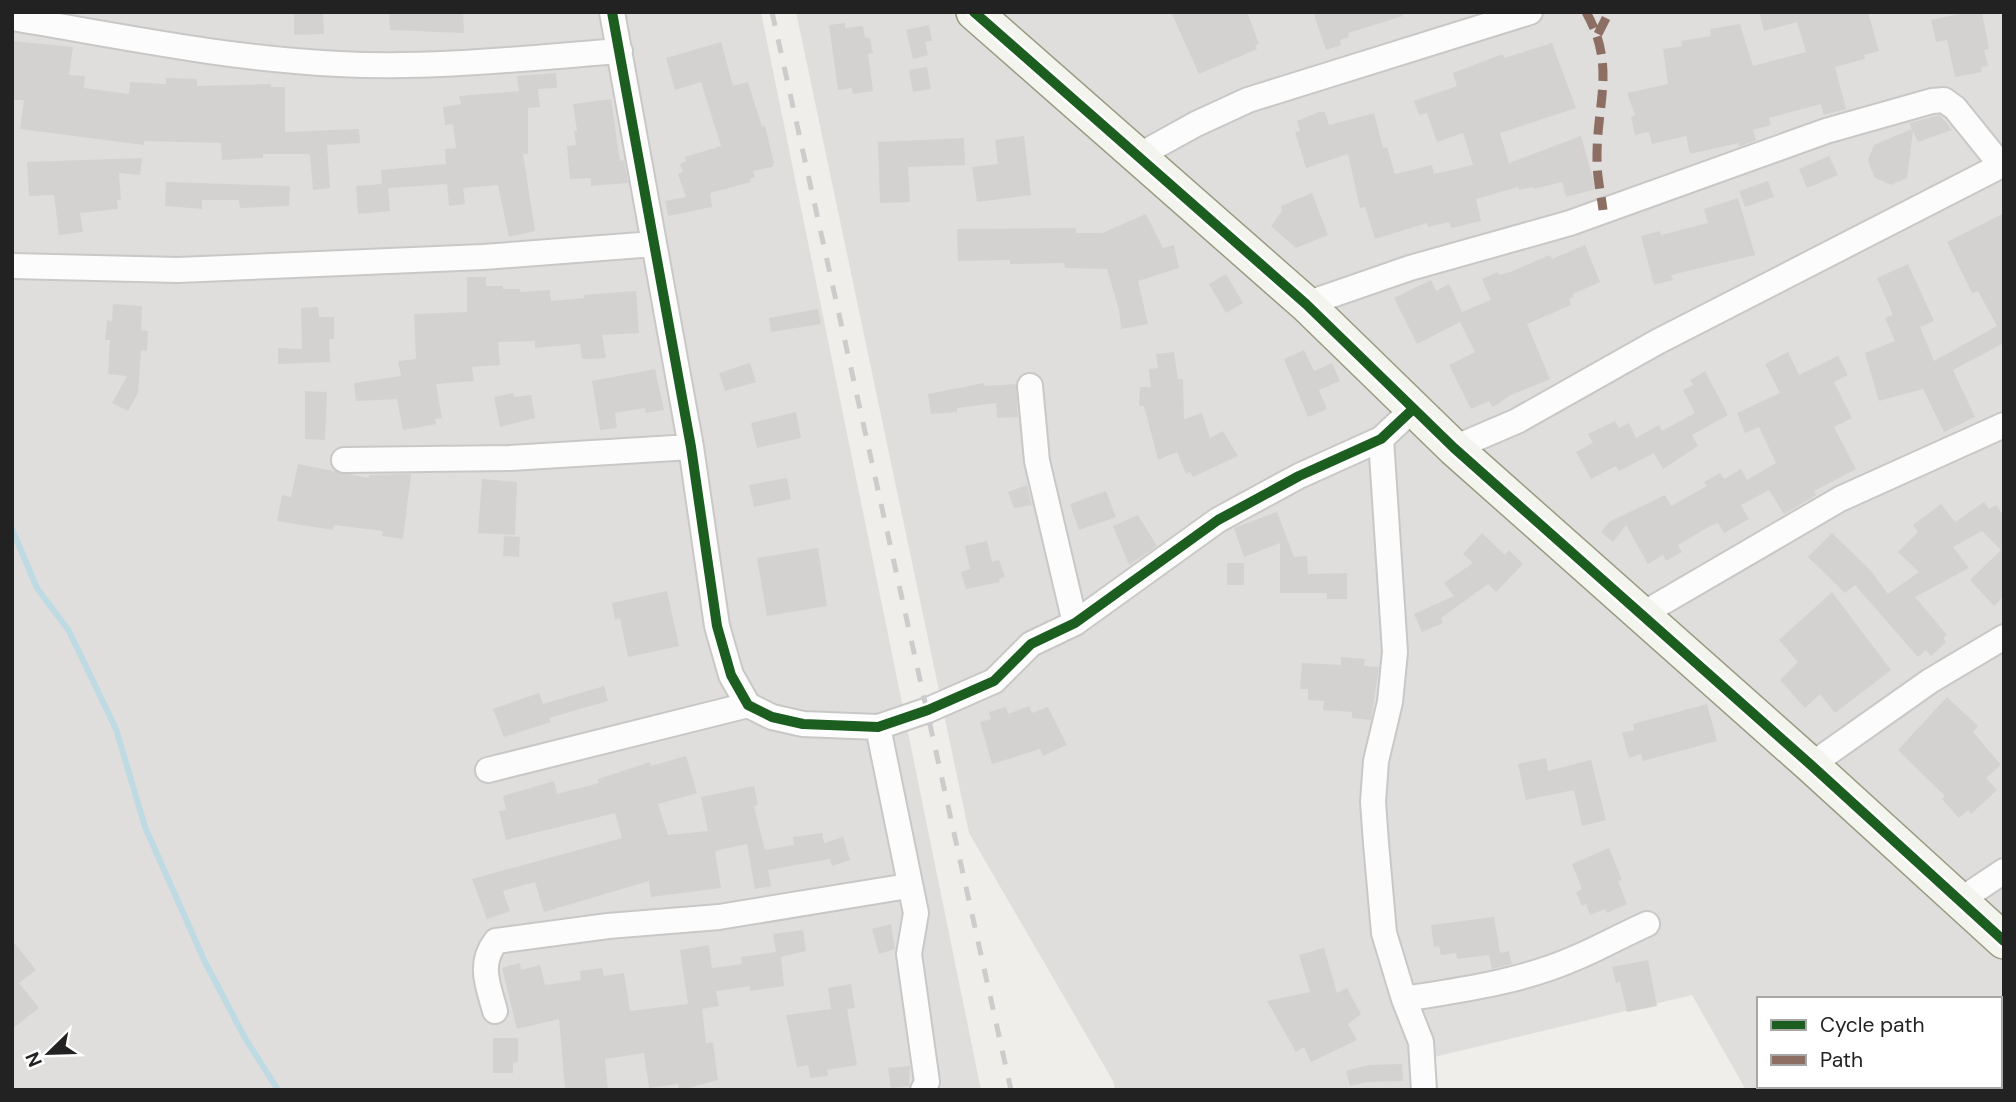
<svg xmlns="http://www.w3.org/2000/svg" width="2016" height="1102" viewBox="0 0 2016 1102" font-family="'DM Sans',sans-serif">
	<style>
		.residential { fill: #dfdedc; fill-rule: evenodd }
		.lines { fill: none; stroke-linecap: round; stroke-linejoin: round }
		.stream { stroke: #bedae3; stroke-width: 6 }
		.building { fill: #d4d2d0 }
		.street-casing { stroke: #c9c8c7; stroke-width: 28 }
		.secondary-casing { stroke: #989b81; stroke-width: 38 }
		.street { stroke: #fdfcfc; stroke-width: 24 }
		.secondary { stroke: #f3f4ed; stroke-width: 35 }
		.rail { stroke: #ccc; stroke-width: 5; stroke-dasharray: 14 14; stroke-linecap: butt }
		.quiet { stroke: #8d6e63; stroke-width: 9; stroke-dasharray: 18 9; stroke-linecap: butt }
		.cycleway-casing { stroke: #fff; stroke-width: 15 }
		.cycleway { stroke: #1b5e20; stroke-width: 10 }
	</style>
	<rect width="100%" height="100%" fill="#f0eeeb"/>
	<!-- residential -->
	<path class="residential" d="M12,12H761L981,1090H12Z
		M796,12H2004V1090H1746L1692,995L1426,1059L1432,1090H1115L1113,1081L969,833ZM1759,999H2000V1086H1759Z"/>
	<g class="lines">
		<!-- stream -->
		<path class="stream" d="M12,529L37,588L69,631L116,729L145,827L205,962L245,1038L278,1090"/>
	</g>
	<!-- building -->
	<path class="building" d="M294,12H323L324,34L294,35Z
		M389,12H463L464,33L390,30Z
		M1171,12H1247L1259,44L1255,45L1257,49L1199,74Z
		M1313,12H1403V16L1348,33L1349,37L1340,40L1341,45L1326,50Z
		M1759,12H1868L1879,51L1864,55L1865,59L1835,67L1846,109L1824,115L1821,104L1769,118L1771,125L1753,130L1756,140L1739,147L1738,143L1690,154L1686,136L1652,144L1649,132L1635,135L1631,117L1635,115L1627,93L1668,84L1663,49L1682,46L1681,41L1711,36L1710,29L1740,24L1753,66L1806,52L1797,22L1764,31Z
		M1967,12H1982L1989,49L1984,50L1988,66L1981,67L1982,72L1955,77L1947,40L1936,42L1931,20Z
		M845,23V28L863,26L865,38H870L873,53L868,54L873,91L853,94L852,88L838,90L829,25Z
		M929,25L932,41L925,42L928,55L913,59L906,30Z
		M12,41L73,47L69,75L85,76L84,88L129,94L130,82L166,84V78L197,79V86L271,84V87H285V132L359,129L360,143L327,145L330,188L313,190L310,155L305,154H263V158L222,160L221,143L144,141V145L20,129L24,100H12Z
		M721,42L733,86L748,82L762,127L765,126L774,163L772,167L753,171L755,177L750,179L751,182L710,193L712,207L668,216L665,201L686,197L678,174L683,172L680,164L686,161L685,157L721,146L701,82L675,90L666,58Z
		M1552,43L1576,108L1500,133L1509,163L1581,136L1596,189L1566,197L1562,182L1534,189L1533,187L1519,190L1518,187L1476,199L1481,221L1451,228L1449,222L1428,227L1427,223L1375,239L1365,207L1360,208L1348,154L1306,168L1295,132L1300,131L1297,121L1319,112H1325L1329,125L1374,113L1383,148L1387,147L1395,174L1432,165L1434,174L1473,165L1463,133L1437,142L1427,113L1419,115L1414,101L1457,86L1453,73L1503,54L1504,58Z
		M927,67L931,89L913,92L909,70Z
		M556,73L557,88L538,89L540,107L528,108V154H523L535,231L509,237L498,185L463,188L465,204L449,206L447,184L388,188L390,211L358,214L356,186L382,184L381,170L446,164L445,149L456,148L453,124L445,125L443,107L461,104L459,96L519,91L517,76Z
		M611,99L620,161L624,160L628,183L591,186V178L570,179L567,146L576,145L574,131H577L573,104Z
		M1940,115L1952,130L1918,142L1913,131L1907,178L1891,185L1874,177L1868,160L1874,145L1912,129L1909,123Z
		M1024,136L1031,195L977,202L972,167L998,164L995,140Z
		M964,138L965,165L908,167L910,202L880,203L878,142Z
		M1829,156L1838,175L1807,188L1799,169Z
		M142,158L140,175L119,173L121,200H117L118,209L80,213L83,232L59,235L54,195L29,196L27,162Z
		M1768,181L1774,197L1745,207L1739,191Z
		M166,182L290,186L289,206L240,208L239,200H202V209L165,206Z
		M1312,193L1328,235L1296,248L1271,226L1282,211L1281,206Z
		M1738,198L1755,255L1671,275L1673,280L1654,285L1641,236L1660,231L1661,235L1708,223L1704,209Z
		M2004,213V343L1953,370L1975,417L1944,432L1923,389L1879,401L1865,353L1895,341L1885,318L1893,315L1877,278L1908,264L1934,321L1920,327L1934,361L1997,326L1978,291L1972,293L1947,242Z
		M1146,214L1163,248L1174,245L1179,268L1138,281L1148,324L1121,329L1119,310L1107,269L1065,268L1064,263L1010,264V260L958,261L957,229L1076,228V233H1102Z
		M1585,245L1600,282L1573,294L1574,297L1569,299L1571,305L1527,324L1550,379L1511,395L1493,407L1489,401L1471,409L1449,365L1475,352L1460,322L1417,344L1394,298L1431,280L1436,291L1449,284L1462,312L1491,300L1482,279L1498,272L1499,275L1510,272L1550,255L1552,259Z
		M1226,274L1243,303L1226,313L1209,284Z
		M467,277H486V286H503V289H520V292L550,290L551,301L584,298V295L636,291L639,333L602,335L606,358L589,359H582L580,344L535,348V341L498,342L500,365L472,367L474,381L436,384L442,418L435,419L436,424L403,430L397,399L356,401L354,383L401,376L398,361L416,359L414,314L467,312Z
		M113,304L142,306L141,330L148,331L147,351L141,350L138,393L128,411L112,403L127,376L108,374L110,340H105L107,320L112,321Z
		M318,307L319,317H334V339H329L330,362L278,364V348L302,349L301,308Z
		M818,309L821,324L771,332L769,318Z
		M1304,350L1314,371L1332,363L1340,381L1319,390L1327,409L1308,417L1284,359Z
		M1174,352L1178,379H1183L1184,419L1202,413L1210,438L1223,431L1238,456L1193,477L1190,472L1186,474L1177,452L1158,460L1144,406H1139L1140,387H1151L1149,369L1158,368L1156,354Z
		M1788,352L1799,375L1838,356L1848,375L1834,382L1852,418L1834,427L1856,469L1814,491L1816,495L1784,514L1769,490L1741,505L1749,519L1724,533L1718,523L1710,526L1678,545L1682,552L1666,561L1663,555L1648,564L1626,525L1613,542L1601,532L1609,522L1665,495L1671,506L1707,486L1704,482L1720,473L1724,479L1741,469L1747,480L1776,463L1759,427L1745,433L1737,413L1780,393L1765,364Z
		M750,363L756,382L725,391L719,373Z
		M655,369L664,410L646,413L645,408L615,413L617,428L600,430L592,381Z
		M1705,371L1728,415L1692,435L1698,446L1663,469L1654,453L1619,471L1616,466L1591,479L1576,452L1593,443L1588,434L1615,421L1619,428L1629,423L1636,438L1659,425L1662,431L1695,413L1683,390L1693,385L1690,380Z
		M984,383V386L1016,384L1018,417L997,418L996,403L957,408V412L931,414L928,394Z
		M305,391L327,392L325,440L305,439Z
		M513,393L514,397L531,395L535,418L500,427L494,397Z
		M796,412L801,438L757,448L751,423Z
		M298,464L369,478V475L411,474L403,539L382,536L383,531L334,525L333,530L277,521L282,495L291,497Z
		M787,478L791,499L754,507L749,485Z
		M482,479L517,482L515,535L478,533Z
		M1027,485L1032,505L1014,508L1008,492Z
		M1106,491L1116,517L1079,530L1070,504Z
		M1984,502L1989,509L1996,505L2004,516V596L1994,606L1970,580L2001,550L1982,531L1953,547L1969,568L1915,597L1947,635L1943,638L1946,642L1931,656L1926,650L1918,657L1855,585L1845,593L1808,557L1832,533L1871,571L1888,594L1919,572L1898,552L1918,532L1913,525L1941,504L1955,522Z
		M1277,512L1294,557L1307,556L1308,574L1347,573V599H1327V593H1280V543L1244,557L1234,528Z
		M1138,515L1157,546L1129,565L1113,526Z
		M1482,533L1505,555L1509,550L1523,564L1496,592L1488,584L1441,618L1443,623L1422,632L1414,614L1454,596L1444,583L1473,563L1463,554Z
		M504,536L520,537L519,557L503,556Z
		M987,541L992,562L999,560L1005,577L999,579L1000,582L966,589L961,572L970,569L965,546Z
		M818,548L827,606L767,616L757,558Z
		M1227,563H1244V585H1227Z
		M667,591L679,646L628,657L620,618L615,620L612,603Z
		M1832,592L1891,670L1835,713L1820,694L1805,708L1780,680L1798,662L1779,640Z
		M1341,657L1365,659L1364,666L1379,667L1371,720L1352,718V712L1323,710L1324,701L1308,700V689H1300L1302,663L1341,665Z
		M604,686L608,701L549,718L551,722L504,737L493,709L539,693L543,704Z
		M1947,697L1978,726L1973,732L2001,765L1986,778L1997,790L1971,814L1968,810L1959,818L1942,799L1945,796L1898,750Z
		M1707,704L1717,741L1643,761L1641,754L1629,758L1622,733L1634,730L1633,724Z
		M1029,706L1032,713L1048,707L1067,745L1043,756L1040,749L992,764L980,722L991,719L989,712L1006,707L1008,714Z
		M686,756L697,793L658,804L668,835L708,831L701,797L754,786L758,805L754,806L765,850L794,845L793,837L822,833L824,843L843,837L850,860L832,866L830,859L768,870L771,886L755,889L747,844L715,851L721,888L651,897L649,881L544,912L535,882L503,891L510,911L487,919L472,879L622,838L615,813L506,840L499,811L506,810L503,796L554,781L557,794L599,783L598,779L650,762L651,766Z
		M1546,758L1548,771L1591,760L1606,820L1582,826L1574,790L1526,800L1518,764Z
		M1609,848L1622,880L1618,881L1627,904L1607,913L1605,909L1590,915L1586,904L1582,906L1576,892L1582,889L1572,864Z
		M1494,917L1500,953L1509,951L1512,964L1492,969L1489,955L1457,959L1456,953L1441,955L1439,946L1434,947L1431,925Z
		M891,924L895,949L879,954L872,929Z
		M803,930L806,951L781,957L784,986L750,991V986L716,991L719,1006L702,1009L706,1043L713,1042L718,1080L682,1090H679L678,1084L649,1088L644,1053L605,1059L608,1090L565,1089L559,1019L517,1029L502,968L520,963L521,970L540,965L545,985L581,980L580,971L602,968L604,976L624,973L630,1011L688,1004L680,950L709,945L712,968L742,964L741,957L776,952L773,934Z
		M12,940L36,970L19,983L39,1008L12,1029Z
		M1324,948L1337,993L1347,988L1361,1014L1348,1024L1357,1040L1311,1062L1304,1047L1296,1052L1267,1001L1310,992L1299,955Z
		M1648,960L1657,1006L1627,1012L1620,982L1616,983L1612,967Z
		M851,984L855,1008L847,1009L857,1065L827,1070L828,1076L810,1078L808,1065L797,1067L786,1015L831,1009L828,988Z
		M493,1038H518V1062L513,1063V1073H493Z
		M1402,1064L1403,1081L1366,1082L1350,1086L1346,1071L1369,1065Z
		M910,1066L909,1086L891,1088L888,1068Z"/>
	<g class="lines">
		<defs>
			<path id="street" d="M612,12L691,447L717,626L731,675L748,705L772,717L803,724L878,727L928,710L994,681L1031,644L1075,623L1218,520L1299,476L1381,439L1412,410
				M12,18C120,36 229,59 339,64C433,69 527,58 620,51
				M1138,156L1196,124L1248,100L1530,12
				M12,266L178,270L483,257L654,244
				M1306,304L1410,268L1570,223L1826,131L1932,101L1944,100L1955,108L2001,165
				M1030,386L1037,461L1075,623
				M1381,439L1395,652L1390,702L1376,761L1373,802L1376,843L1384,933L1404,999L1421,1042L1424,1090
				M1454,448L1517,421L1657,342L2004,164
				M344,460L510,458L691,447
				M1641,615L1840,499L2004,425
				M878,727L916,913L909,954L927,1082L923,1090
				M1811,765L1930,681L2004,637
				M488,770L748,705
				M1959,901L2004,871
				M1404,999C1461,990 1520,982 1573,959C1598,949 1622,935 1647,924
				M495,1011C488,985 478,964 496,941L608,926L719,917L908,886"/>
			<path id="secondary" d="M974,12L1306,304L1454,448L1811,765L2004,941
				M2000,1034L2004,1025
				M1981,1090L1982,1086"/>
		</defs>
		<!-- street casing -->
		<use href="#street" class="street-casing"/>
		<!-- secondary casing -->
		<use href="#secondary" class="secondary-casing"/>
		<!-- street -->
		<use href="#street" class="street"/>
		<!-- secondary -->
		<use href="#secondary" class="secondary"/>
		<!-- rail -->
		<path class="rail" d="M772,12L1011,1090"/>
		<!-- quiet -->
		<path class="quiet" d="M1586,12C1617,67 1596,103 1597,161C1597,177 1601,194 1603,210
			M1598,34L1609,12"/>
		<defs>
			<path id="cycleway" d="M612,12L691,447L717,626L731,675L748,705L772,717L803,724L878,727L928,710L994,681L1031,644L1075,623L1218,520L1299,476L1381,439L1412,410
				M974,12L1306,304L1454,448L1811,765L2004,941"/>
		</defs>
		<!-- cycleway casing -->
		<use href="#cycleway" class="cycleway-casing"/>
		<!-- cycleway -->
		<use href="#cycleway" class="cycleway"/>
	</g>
	<!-- border -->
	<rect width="2016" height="1102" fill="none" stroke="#222222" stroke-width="28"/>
	<!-- legend -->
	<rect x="1757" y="997" width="245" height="91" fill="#ffffff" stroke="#a7a7a7" stroke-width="2"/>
	<rect x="1771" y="1020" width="35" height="10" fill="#1b5e20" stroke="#a7a7a7" stroke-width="2"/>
	<text x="1820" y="1032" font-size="21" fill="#222222">Cycle path</text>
	<rect x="1771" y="1055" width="35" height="10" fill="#8d6e63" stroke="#a7a7a7" stroke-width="2"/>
	<text x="1820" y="1067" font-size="21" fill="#222222">Path</text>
	<!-- north arrow -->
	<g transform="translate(49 1053) rotate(247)" stroke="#ffffff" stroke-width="5" paint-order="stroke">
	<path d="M0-5L12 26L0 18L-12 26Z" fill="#222222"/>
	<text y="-10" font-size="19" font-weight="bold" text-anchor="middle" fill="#222222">N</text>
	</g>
</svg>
